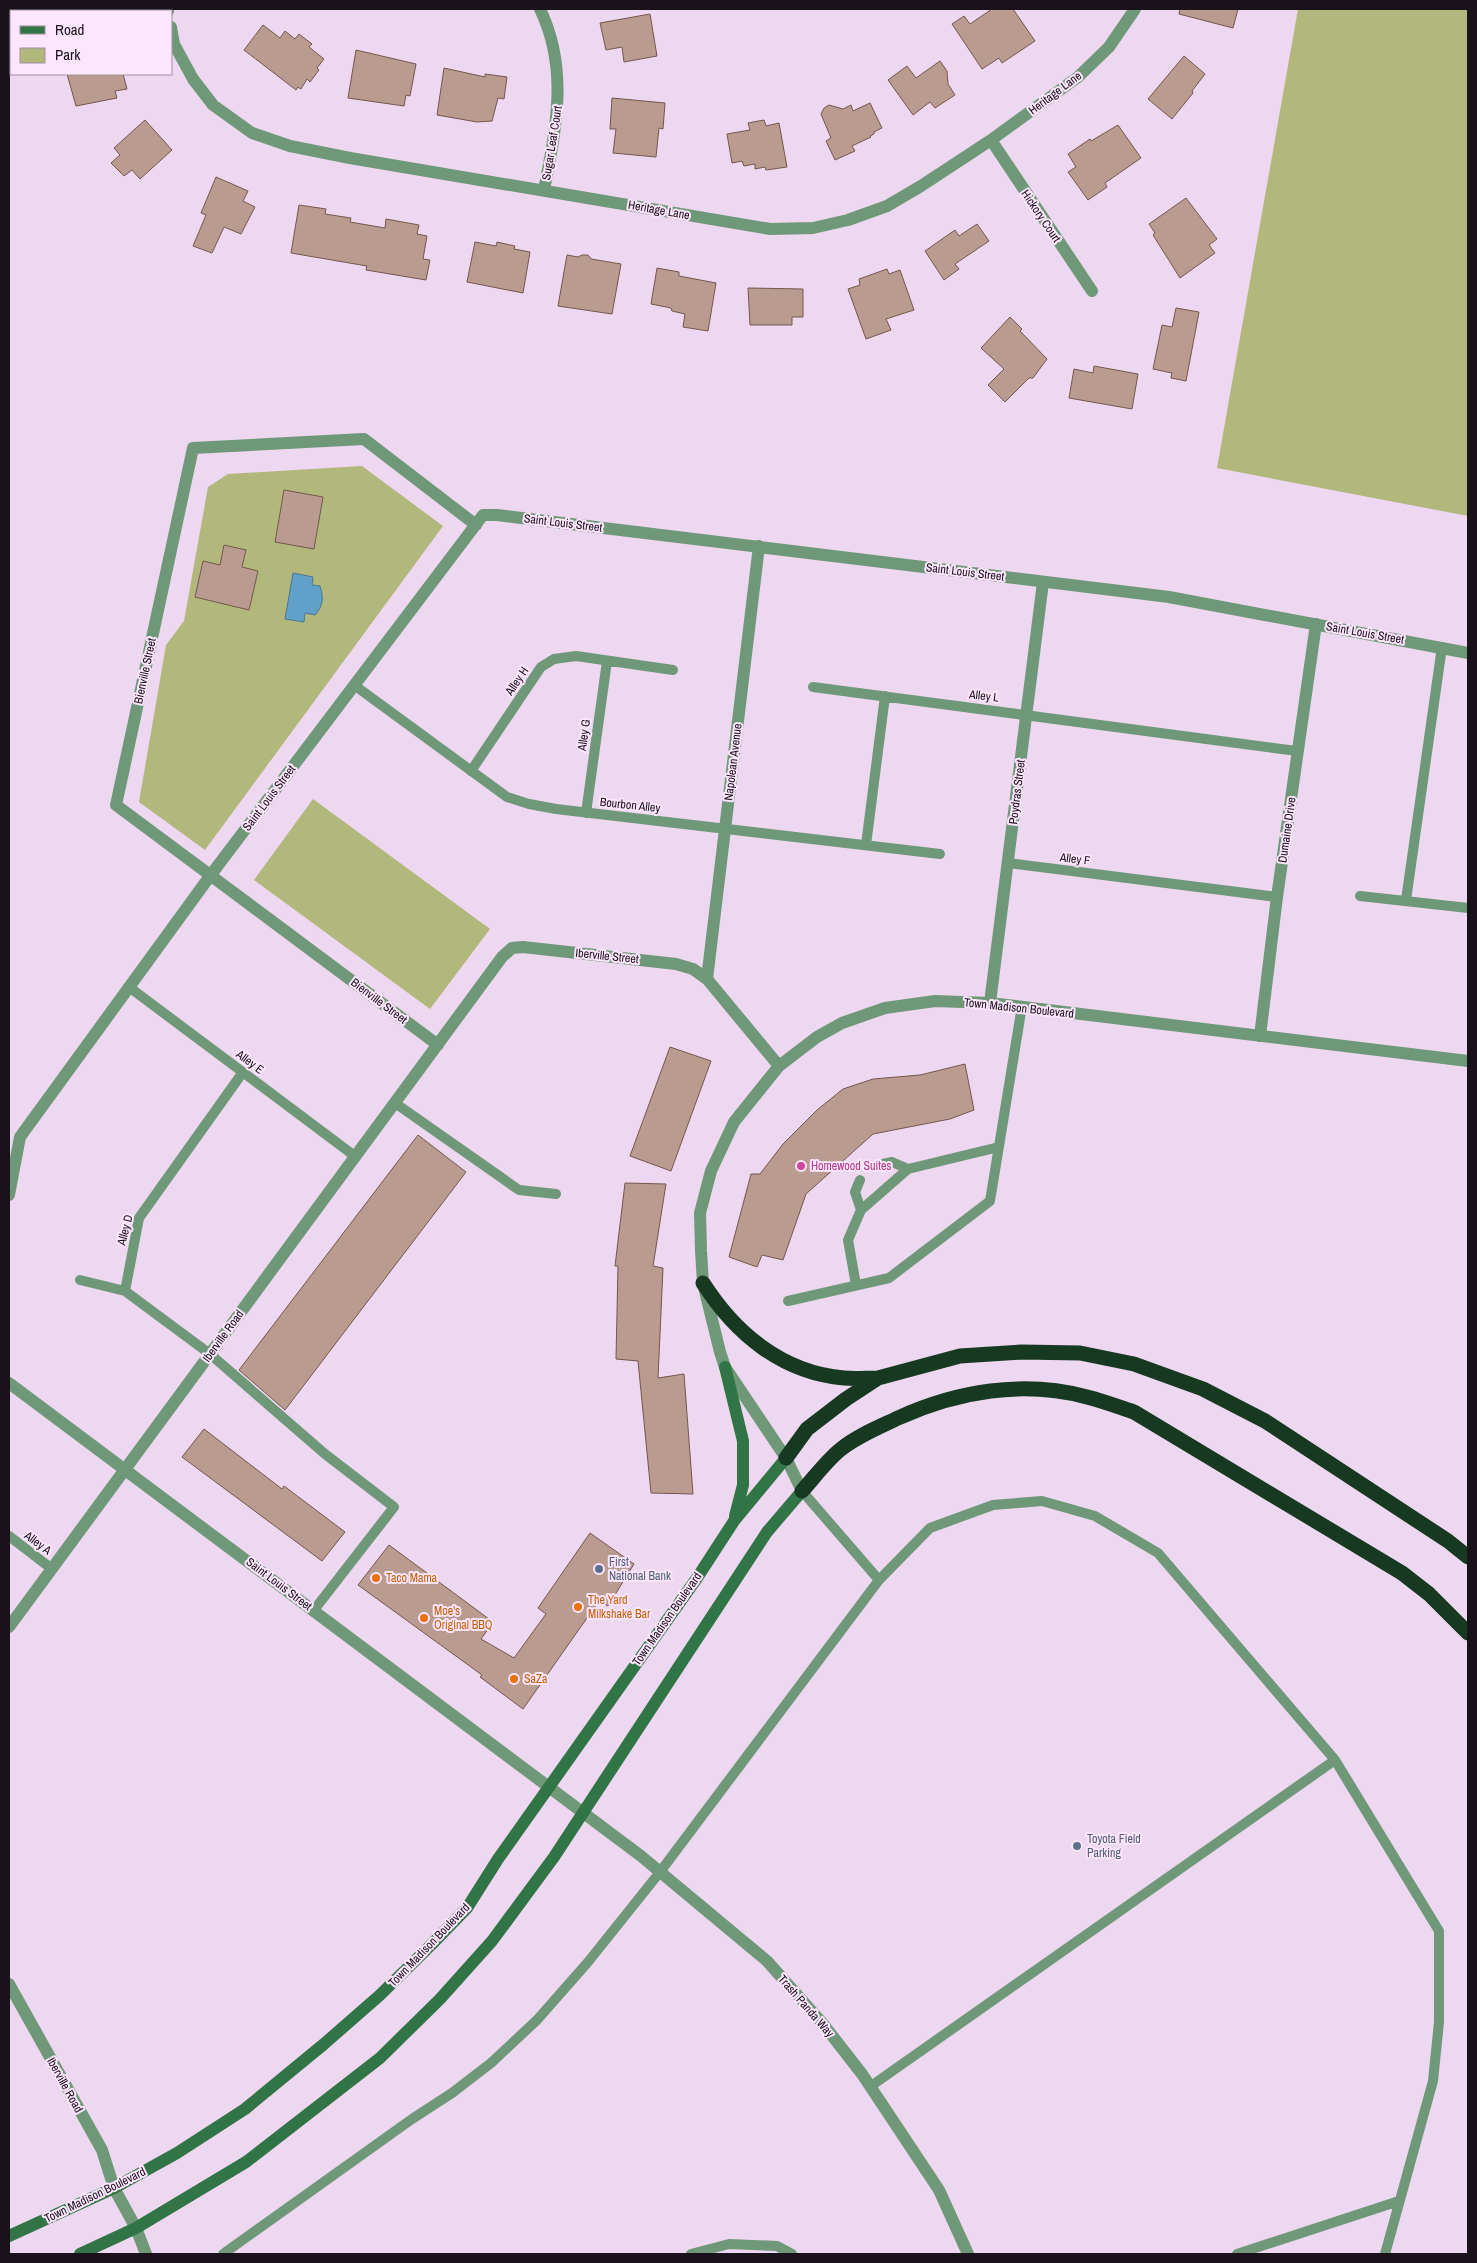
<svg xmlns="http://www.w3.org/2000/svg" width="1477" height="2263" viewBox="0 0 1477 2263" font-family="'Archivo Narrow',sans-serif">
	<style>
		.green { fill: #b2b77b }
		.water { fill: #61a1c9; stroke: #4b7694 }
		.building { fill: #ba9b90; stroke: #73574d }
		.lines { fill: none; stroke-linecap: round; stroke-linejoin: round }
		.service { stroke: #6e9877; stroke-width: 10 }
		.minor { stroke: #6e9877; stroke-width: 12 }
		.tertiary { stroke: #6e9877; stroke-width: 12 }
		.secondary { stroke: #317445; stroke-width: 12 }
		.motorway { stroke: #173921; stroke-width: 15 }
		.hotel-dot { fill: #d1479c; stroke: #fce5fd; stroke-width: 2 }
		.service-dot { fill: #5c6f8a; stroke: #fce5fd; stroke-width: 2 }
		.food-dot { fill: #e8710a; stroke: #fce5fd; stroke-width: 2 }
		.labels { text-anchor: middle; stroke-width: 4; stroke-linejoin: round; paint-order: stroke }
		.street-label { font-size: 12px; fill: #19121a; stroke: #fce5fd }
		.hotel-label { font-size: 12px; fill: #b23c85; stroke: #fce5fd; text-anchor: start }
		.service-label { font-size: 12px; fill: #4e5e75; stroke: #fce5fd; text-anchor: start }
		.food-label { font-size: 12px; fill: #c56008; stroke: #fce5fd; text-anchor: start }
	</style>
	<rect width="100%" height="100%" fill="#eed7f0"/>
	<!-- green -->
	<path class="green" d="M1298,9H1468V516L1217,468Z
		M362,466L443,526L205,850L139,802L166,645L184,621L208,487L228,474Z
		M313,799L490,929L430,1009L254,880Z"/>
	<!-- water -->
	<path class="water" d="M293,573L313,577L312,585L320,586C324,598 323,606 315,615L305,613L304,622L285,619Z"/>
	<!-- building -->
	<path class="building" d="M992,9H1013L1035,41L1002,63L999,58L982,69L952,24L964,16L970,24Z
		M1180,9H1238L1233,28L1179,14Z
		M650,14L657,56L624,62L622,47L606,50L600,23Z
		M263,25L280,38L285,31L295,39L299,34L312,44L309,47L324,59L317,68L319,70L310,82L307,79L301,89L298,87L296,90L244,50Z
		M356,50L416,64L410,96L406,95L404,106L348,98Z
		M1184,56L1205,74L1192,91L1193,93L1172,119L1148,99Z
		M940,61L947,71L948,84L955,95L935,108L930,102L913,115L888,80L907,66L916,78Z
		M444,68L485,77V74L507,77L504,99L498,98L492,121L477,122L437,115Z
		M67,74H123L127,89L115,91L117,98L76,106Z
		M612,98L665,103L663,129L659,128L656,157L613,153L616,129H610Z
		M870,103L882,128L874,132V134L870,136L871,137L852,146L855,151L835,160L826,141L831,138L821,114L824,108L829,105L843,109L851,105L853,111Z
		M145,120L172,150L140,179L132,170L124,176L111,163L120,155L114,148Z
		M764,120L766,126L779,123L787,167L766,170L765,167L755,169V164L744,166L742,161L732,163L727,134L750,130L748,123Z
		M1118,125L1141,158L1105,183L1107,187L1088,200L1068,172L1076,167L1068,154L1090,139L1091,141Z
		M216,177L248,191L243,201L255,207L241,234L224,227L212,253L193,246L206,215L201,213Z
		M1186,198L1217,239L1209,245L1215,253L1180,278L1153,235L1155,233L1149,224Z
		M299,205L326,209L325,214L351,218L350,222L385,228L386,219L419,225L417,234L427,236L423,259L430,260L426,280L366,270L367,266L291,253Z
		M977,224L989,241L955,264L959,269L944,280L925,251L955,230L959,236Z
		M475,242L496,246L497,242L515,246L514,249L530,252L523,293L467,282Z
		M567,255L578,257L582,255H588L591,259L621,264L612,314L558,306Z
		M657,268L679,272V276L716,283L708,331L683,327L685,314L672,311L671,308L651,304Z
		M887,269L889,274L900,270L914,310L886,319L891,330L866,339L848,289L860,285L859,279Z
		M748,288L803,289V317H792V325H750Z
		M1176,308L1199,312L1186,381L1171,378L1172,373L1153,369L1162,325L1172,327Z
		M1010,317L1022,329L1020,331L1047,359L1033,378H1029L1005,402L988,385L1004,369L981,348Z
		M1094,366L1138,374L1132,409L1069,398L1074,369L1093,373Z
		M284,490L323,497L314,549L275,542Z
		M224,545L246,550L242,567L258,571L249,610L195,597L203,561L220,565Z
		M670,1047L711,1061L671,1171L630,1156Z
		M965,1064L974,1110L950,1119L873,1134L806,1194L783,1260L762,1255L757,1267L729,1257L751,1174H760L783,1144L817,1110L843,1089L873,1079L920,1075Z
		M418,1135L466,1172L285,1410L239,1370Z
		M625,1183L666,1184L653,1266L663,1268L658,1378L684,1374L693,1494L651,1493L638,1361L616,1359L618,1266H615Z
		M204,1429L282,1489L284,1486L345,1532L322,1561L182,1457Z
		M590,1533L634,1564L608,1606L599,1601L523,1709L480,1677L482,1675L358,1585L389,1545L493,1622L481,1639L514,1658L546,1614L538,1608Z"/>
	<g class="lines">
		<!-- service -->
		<path class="service" d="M354,685L507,797L529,804L556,809L940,854
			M813,687L1297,751
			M471,771L541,667L554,659L576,656L673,670
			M586,813L607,661
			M866,845L885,696
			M1008,863L1277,897
			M1360,896L1468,908
			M1406,900L1442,647
			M129,987L356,1157
			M243,1072L139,1218L125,1291L210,1354L325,1454L394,1507L314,1610
			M395,1103L519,1190L556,1194
			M878,1165L892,1162L908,1169
			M860,1180L855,1192L861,1210
			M80,1280L125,1291
			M856,1285L848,1240L861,1210L908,1169L999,1147
			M788,1301L889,1278L990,1201L1022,1006
			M802,1491L879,1580
			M9,1536L52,1569
			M871,2086L1335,1760
			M223,2254L412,2119L452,2093L491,2063L537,2020L588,1962L660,1872L879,1580L930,1528L993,1505L1042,1501L1095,1516L1158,1553L1335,1760L1439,1931V2022L1433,2081L1385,2254
			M691,2254L729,2244L777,2246L792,2254
			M1237,2254L1399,2201"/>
		<!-- minor -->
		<path class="minor" d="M168,9V11
			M540,9C569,69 556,128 544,190
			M171,27L174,44L193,79L213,105L252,133L290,146L350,158L770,229L813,228L848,220L887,206L921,186L991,140L1078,77L1109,47L1135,9
			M991,140L1092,291
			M707,979L759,546
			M990,1003L1043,582
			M1260,1036L1277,897L1316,624
			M438,1045L116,805L193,448L364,439L476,525
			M9,1195L20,1137L210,876L483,515H497L1169,597L1468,653
			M9,1383L641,1856L767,1961L823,2024L862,2074L939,2190L968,2254
			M9,1627L502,957L512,948L523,947L676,964L693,969L707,979L779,1066
			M9,1984L102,2150L114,2188L136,2228L146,2254"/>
		<!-- tertiary -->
		<path class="tertiary" d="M802,1491L786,1458L725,1367L720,1352L703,1283L701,1251L700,1213L711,1171L734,1122L779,1066L817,1037L842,1023L885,1008L935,1001L990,1003L1468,1061"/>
		<!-- secondary -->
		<path class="secondary" d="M725,1367L743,1441V1485L735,1516
			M9,2236L114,2188L177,2153L245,2109L324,2044L380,1995L432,1944L467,1908L498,1859L697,1578L734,1521L786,1458
			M80,2254L136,2228L246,2162L380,2058L440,1999L492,1941L554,1857L767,1532L802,1491"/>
		<!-- motorway -->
		<path class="motorway" d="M703,1283C735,1333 782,1373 844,1378C855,1379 867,1378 878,1378
			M786,1458L807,1429L846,1399L878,1378L960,1356L1022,1352L1080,1353L1134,1364L1203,1389L1265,1421L1448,1541L1468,1557
			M802,1491C814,1478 826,1461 841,1449C857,1436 879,1427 898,1418C957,1391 1023,1380 1087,1397C1103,1401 1119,1407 1134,1412L1402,1573L1429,1594L1468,1633"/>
	</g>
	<!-- markers -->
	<circle class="hotel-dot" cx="801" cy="1166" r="5"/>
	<g class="service-dot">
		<circle cx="599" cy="1569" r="5"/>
		<circle cx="1077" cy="1846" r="5"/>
	</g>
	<g class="food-dot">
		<circle cx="376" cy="1578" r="5"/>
		<circle cx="578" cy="1607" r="5"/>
		<circle cx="424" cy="1618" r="5"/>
		<circle cx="514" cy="1679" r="5"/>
	</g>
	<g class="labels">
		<!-- street labels -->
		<g class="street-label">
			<text transform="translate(1055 93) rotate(-37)" y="4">Heritage Lane</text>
			<text transform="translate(552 143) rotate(-81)" y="4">Sugar Leaf Court</text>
			<text transform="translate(659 210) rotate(10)" y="4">Heritage Lane</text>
			<text transform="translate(1041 216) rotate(56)" y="4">Hickory Court</text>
			<text transform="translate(563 523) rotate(7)" y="4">Saint Louis Street</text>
			<text transform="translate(965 572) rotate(7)" y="4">Saint Louis Street</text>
			<text transform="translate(1365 633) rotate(10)" y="4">Saint Louis Street</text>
			<text transform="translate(145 671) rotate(-78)" y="4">Bienville Street</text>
			<text transform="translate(517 681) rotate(-56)" y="4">Alley H</text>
			<text transform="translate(984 696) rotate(7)" y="4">Alley L</text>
			<text transform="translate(584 735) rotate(-82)" y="4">Alley G</text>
			<text transform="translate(733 762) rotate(-83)" y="4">Napolean Avenue</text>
			<text transform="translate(1017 792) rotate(-83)" y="4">Poydras Street</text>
			<text transform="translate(269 798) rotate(-53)" y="4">Saint Louis Street</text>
			<text transform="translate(630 805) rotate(6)" y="4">Bourbon Alley</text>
			<text transform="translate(1287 830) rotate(-82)" y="4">Dumaine Drive</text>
			<text transform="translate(1075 859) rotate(7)" y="4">Alley F</text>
			<text transform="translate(607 956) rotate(6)" y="4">Iberville Street</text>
			<text transform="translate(379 1001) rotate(37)" y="4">Bienville Street</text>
			<text transform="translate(1019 1008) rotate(6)" y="4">Town Madison Boulevard</text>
			<text transform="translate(250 1062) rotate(37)" y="4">Alley E</text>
			<text transform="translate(125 1230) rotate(-76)" y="4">Alley D</text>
			<text transform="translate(223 1336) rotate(-54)" y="4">Iberville Road</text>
			<text transform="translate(38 1543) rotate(37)" y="4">Alley A</text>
			<text transform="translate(279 1584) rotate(37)" y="4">Saint Louis Street</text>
			<text transform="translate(667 1619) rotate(-55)" y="4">Town Madison Boulevard</text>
			<text transform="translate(429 1945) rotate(-46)" y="4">Town Madison Boulevard</text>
			<text transform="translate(806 2006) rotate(49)" y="4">Trash Panda Way</text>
			<text transform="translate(65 2085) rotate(61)" y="4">Iberville Road</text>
			<text transform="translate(95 2195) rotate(-26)" y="4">Town Madison Boulevard</text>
		</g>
		<!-- hotel labels -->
		<g class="hotel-label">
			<text x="811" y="1170">Homewood Suites</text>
		</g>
		<!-- service labels -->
		<g class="service-label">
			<text x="609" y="1566">First<tspan x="609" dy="14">National Bank</tspan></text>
			<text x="1087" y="1843">Toyota Field<tspan x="1087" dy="14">Parking</tspan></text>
		</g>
		<!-- food labels -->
		<g class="food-label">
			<text x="386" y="1582">Taco Mama</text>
			<text x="588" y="1604">The Yard<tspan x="588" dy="14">Milkshake Bar</tspan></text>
			<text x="434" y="1615">Moe's<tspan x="434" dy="14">Original BBQ</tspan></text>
			<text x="524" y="1683">SaZa</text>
		</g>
	</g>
	<!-- border -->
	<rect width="1477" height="2263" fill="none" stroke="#19121a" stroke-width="20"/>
	<!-- legend -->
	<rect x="10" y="10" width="162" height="65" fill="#fce5fd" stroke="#a191a2"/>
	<rect x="20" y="26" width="25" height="8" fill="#317445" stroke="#a191a2"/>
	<text x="55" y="35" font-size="15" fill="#19121a">Road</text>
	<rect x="20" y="48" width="25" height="15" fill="#b2b77b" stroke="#a191a2"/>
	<text x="55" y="60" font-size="15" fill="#19121a">Park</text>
</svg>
